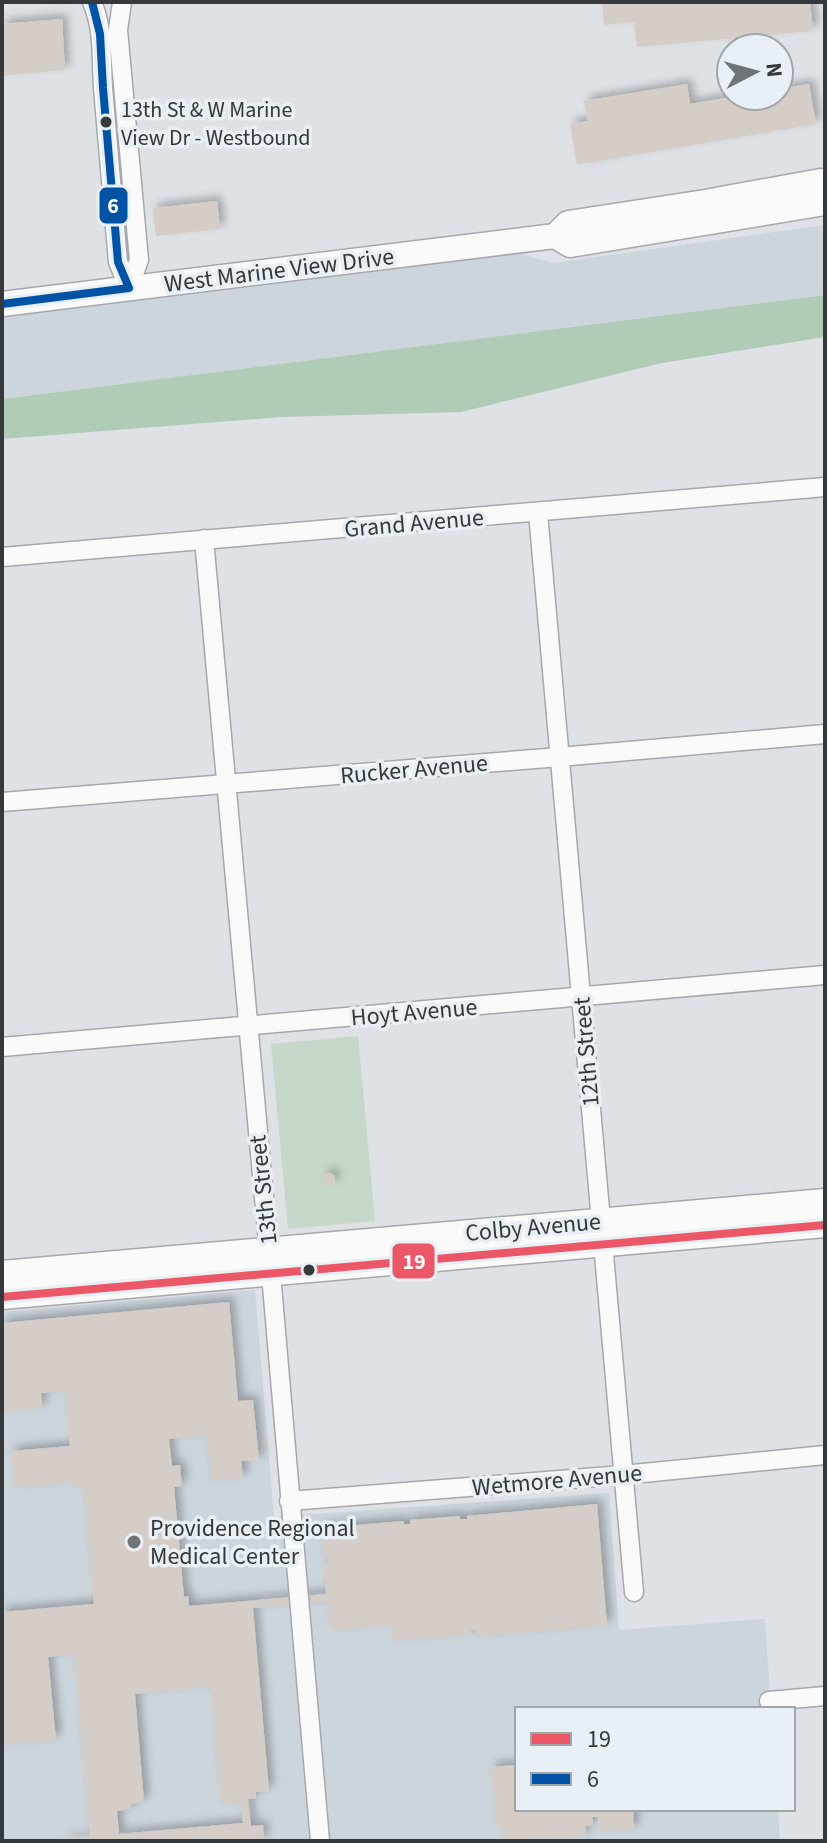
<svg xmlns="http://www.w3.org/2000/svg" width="827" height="1843" viewBox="0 0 827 1843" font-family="'Source Sans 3',sans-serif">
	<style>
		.built { fill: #ccd5dc }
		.green { fill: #c6d8ca }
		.forest { fill: #b1ccb6 }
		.building { fill: #d5cdc7; fill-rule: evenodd; filter: url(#shadow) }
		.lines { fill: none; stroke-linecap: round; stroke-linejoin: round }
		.minor-casing { stroke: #a6a8ab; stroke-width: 21 }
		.major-casing { stroke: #a6a8ab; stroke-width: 27 }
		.minor { stroke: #fafafb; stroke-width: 18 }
		.major { stroke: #fafafb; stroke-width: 24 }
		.bus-1-casing { stroke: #e8eff5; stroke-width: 14 }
		.bus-2-casing { stroke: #e8eff5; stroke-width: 14 }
		.bus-1 { stroke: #ec5767; stroke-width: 8 }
		.bus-2 { stroke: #0053a4; stroke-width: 8 }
		.bus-dot { fill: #36393b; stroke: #e8eff5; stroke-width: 3 }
		.poi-dot { fill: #717476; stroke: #e8eff5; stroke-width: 3 }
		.labels { text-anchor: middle; stroke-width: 7; stroke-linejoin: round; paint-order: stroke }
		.bus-label { font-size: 22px; fill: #36393b; stroke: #e8eff5; text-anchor: start }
		.street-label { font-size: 24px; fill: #36393b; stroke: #e8eff5 }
		.poi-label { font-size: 24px; fill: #36393b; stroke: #e8eff5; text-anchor: start }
		.line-badge { stroke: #e8eff5; stroke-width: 3 }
		.badge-label { font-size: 22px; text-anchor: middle; font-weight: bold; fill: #fff }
	</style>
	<defs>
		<filter id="shadow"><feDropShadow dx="5" dy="-5" stdDeviation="4" flood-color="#0004"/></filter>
	</defs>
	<rect width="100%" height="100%" fill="#dee1e5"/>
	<!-- built -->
	<path class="built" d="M825,225V295L2,399V304L489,245L553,263Z
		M255,1290L274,1517L609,1493L619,1630L765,1619L771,1709H517V1809H778L780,1841H2V1312Z"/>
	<!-- green -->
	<path class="green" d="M358,1036L375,1221L288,1229L271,1044Z"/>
	<!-- forest -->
	<path class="forest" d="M825,295V337L662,363L461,412L282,417L2,439V399Z"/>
	<!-- building -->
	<path class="building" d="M602,2H810L813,31L637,47L634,22L604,25Z
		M62,19L65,70L2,76V24Z
		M687,84L690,104L738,96H779V89L809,84L816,124L577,165L570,124L588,121L584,101Z
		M217,201L220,229L156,236L153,208Z
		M323 1179a6 6 0 1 1 12 0a6 6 0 1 1-12 0Z
		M229,1302L238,1401L253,1400L259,1460L241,1461L243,1478L211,1481L207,1435L169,1439L172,1466L180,1465L182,1486L174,1487L184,1597L188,1596L189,1606L326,1594L324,1564H328L327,1557H324L321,1528L404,1521V1524H410V1520L460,1516V1519H467V1516L597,1504L607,1625L477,1637V1630H471V1634L393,1641L392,1625L330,1630L327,1602L253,1608L269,1791L256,1792V1798L248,1799L251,1826L263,1825L264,1841H64V1839L90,1837L74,1654L48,1657L56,1740L2,1745V1612L94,1604L84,1487L73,1488V1482L15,1487L11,1451L70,1446L65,1391L41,1393L42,1408L2,1412V1323ZM211,1687L221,1804L241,1803L243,1823L119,1834L117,1811L131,1809V1804L144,1802L135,1694Z
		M517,1765V1809H633L634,1829L600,1832L598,1817H592L593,1825L585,1826L586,1835L503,1841L502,1825L496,1826L491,1767Z"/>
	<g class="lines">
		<defs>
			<path id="minor" d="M92,2C104,30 101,58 103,88C108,146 113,204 118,262L129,288
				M122,2L118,30L139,260L129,288
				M538,513L634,1592
				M204,539L271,1274L320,1841
				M2,557L825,487
				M2,802L559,757L825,734
				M2,1047L825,975
				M289,1501L623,1475L825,1455
				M769,1701L825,1696"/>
			<path id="major" d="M555,236L570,245L825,203
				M2,304L555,236L568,223L705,202L821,181L825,182
				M2,1273L825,1201
				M2,1297L825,1225"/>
		</defs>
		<!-- minor casing -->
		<use href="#minor" class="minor-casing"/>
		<!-- major casing -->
		<use href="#major" class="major-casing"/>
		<!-- minor -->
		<use href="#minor" class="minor"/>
		<!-- major -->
		<use href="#major" class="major"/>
		<defs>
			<path id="bus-1" d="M2,1297L825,1225"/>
			<path id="bus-2" d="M92,2L100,34L103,88L118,262L129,288
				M2,304L129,288"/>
		</defs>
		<!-- bus-1 casing -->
		<use href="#bus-1" class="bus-1-casing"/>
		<!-- bus-2 casing -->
		<use href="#bus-2" class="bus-2-casing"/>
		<!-- bus-1 -->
		<use href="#bus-1" class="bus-1"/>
		<!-- bus-2 -->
		<use href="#bus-2" class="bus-2"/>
	</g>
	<!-- markers -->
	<g class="bus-dot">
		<circle cx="106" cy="122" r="7"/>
		<circle cx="309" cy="1270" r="7"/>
	</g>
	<circle class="poi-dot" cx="134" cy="1542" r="8"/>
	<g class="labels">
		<!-- bus labels -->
		<g class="bus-label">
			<text x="121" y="117">13th St &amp; W Marine<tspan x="121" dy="28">View Dr - Westbound</tspan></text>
		</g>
		<!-- street labels -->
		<g class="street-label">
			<text transform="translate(279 270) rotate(-7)" y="8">West Marine View Drive</text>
			<text transform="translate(414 523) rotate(-5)" y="8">Grand Avenue</text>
			<text transform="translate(414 769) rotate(-5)" y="8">Rucker Avenue</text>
			<text transform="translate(414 1012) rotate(-5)" y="8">Hoyt Avenue</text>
			<text transform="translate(586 1052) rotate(-95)" y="8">12th Street</text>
			<text transform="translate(263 1190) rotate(-96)" y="8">13th Street</text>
			<text transform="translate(533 1227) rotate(-5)" y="8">Colby Avenue</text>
			<text transform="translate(557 1480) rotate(-5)" y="8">Wetmore Avenue</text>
		</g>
		<!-- poi labels -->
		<g class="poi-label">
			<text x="150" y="1536">Providence Regional<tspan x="150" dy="28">Medical Center</tspan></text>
		</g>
	</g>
	<g class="line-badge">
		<rect x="98" y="186" width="31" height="39" rx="8" fill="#0053a4"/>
		<rect x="391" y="1242" width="45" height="38" rx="8" fill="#ec5767"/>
	</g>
	<g class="badge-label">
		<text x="113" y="213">6</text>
		<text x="414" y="1269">19</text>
	</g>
	<!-- border -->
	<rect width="827" height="1843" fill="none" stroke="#36393b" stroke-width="8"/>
	<!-- legend -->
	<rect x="515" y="1707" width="280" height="104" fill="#e8eff5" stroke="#a1a6ab" stroke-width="2"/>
	<rect x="531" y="1733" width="40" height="12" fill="#ec5767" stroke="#a1a6ab" stroke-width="2"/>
	<text x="587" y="1747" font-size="24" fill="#36393b">19</text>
	<rect x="531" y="1773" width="40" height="12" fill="#0053a4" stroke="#a1a6ab" stroke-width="2"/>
	<text x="587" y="1787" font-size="24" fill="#36393b">6</text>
	<!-- north arrow -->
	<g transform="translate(755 72) rotate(84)"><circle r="38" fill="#e8eff5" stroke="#a1a6ab" stroke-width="2"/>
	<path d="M0-6L14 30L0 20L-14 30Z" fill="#717476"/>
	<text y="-12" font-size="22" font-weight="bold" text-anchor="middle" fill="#36393b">N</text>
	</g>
</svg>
